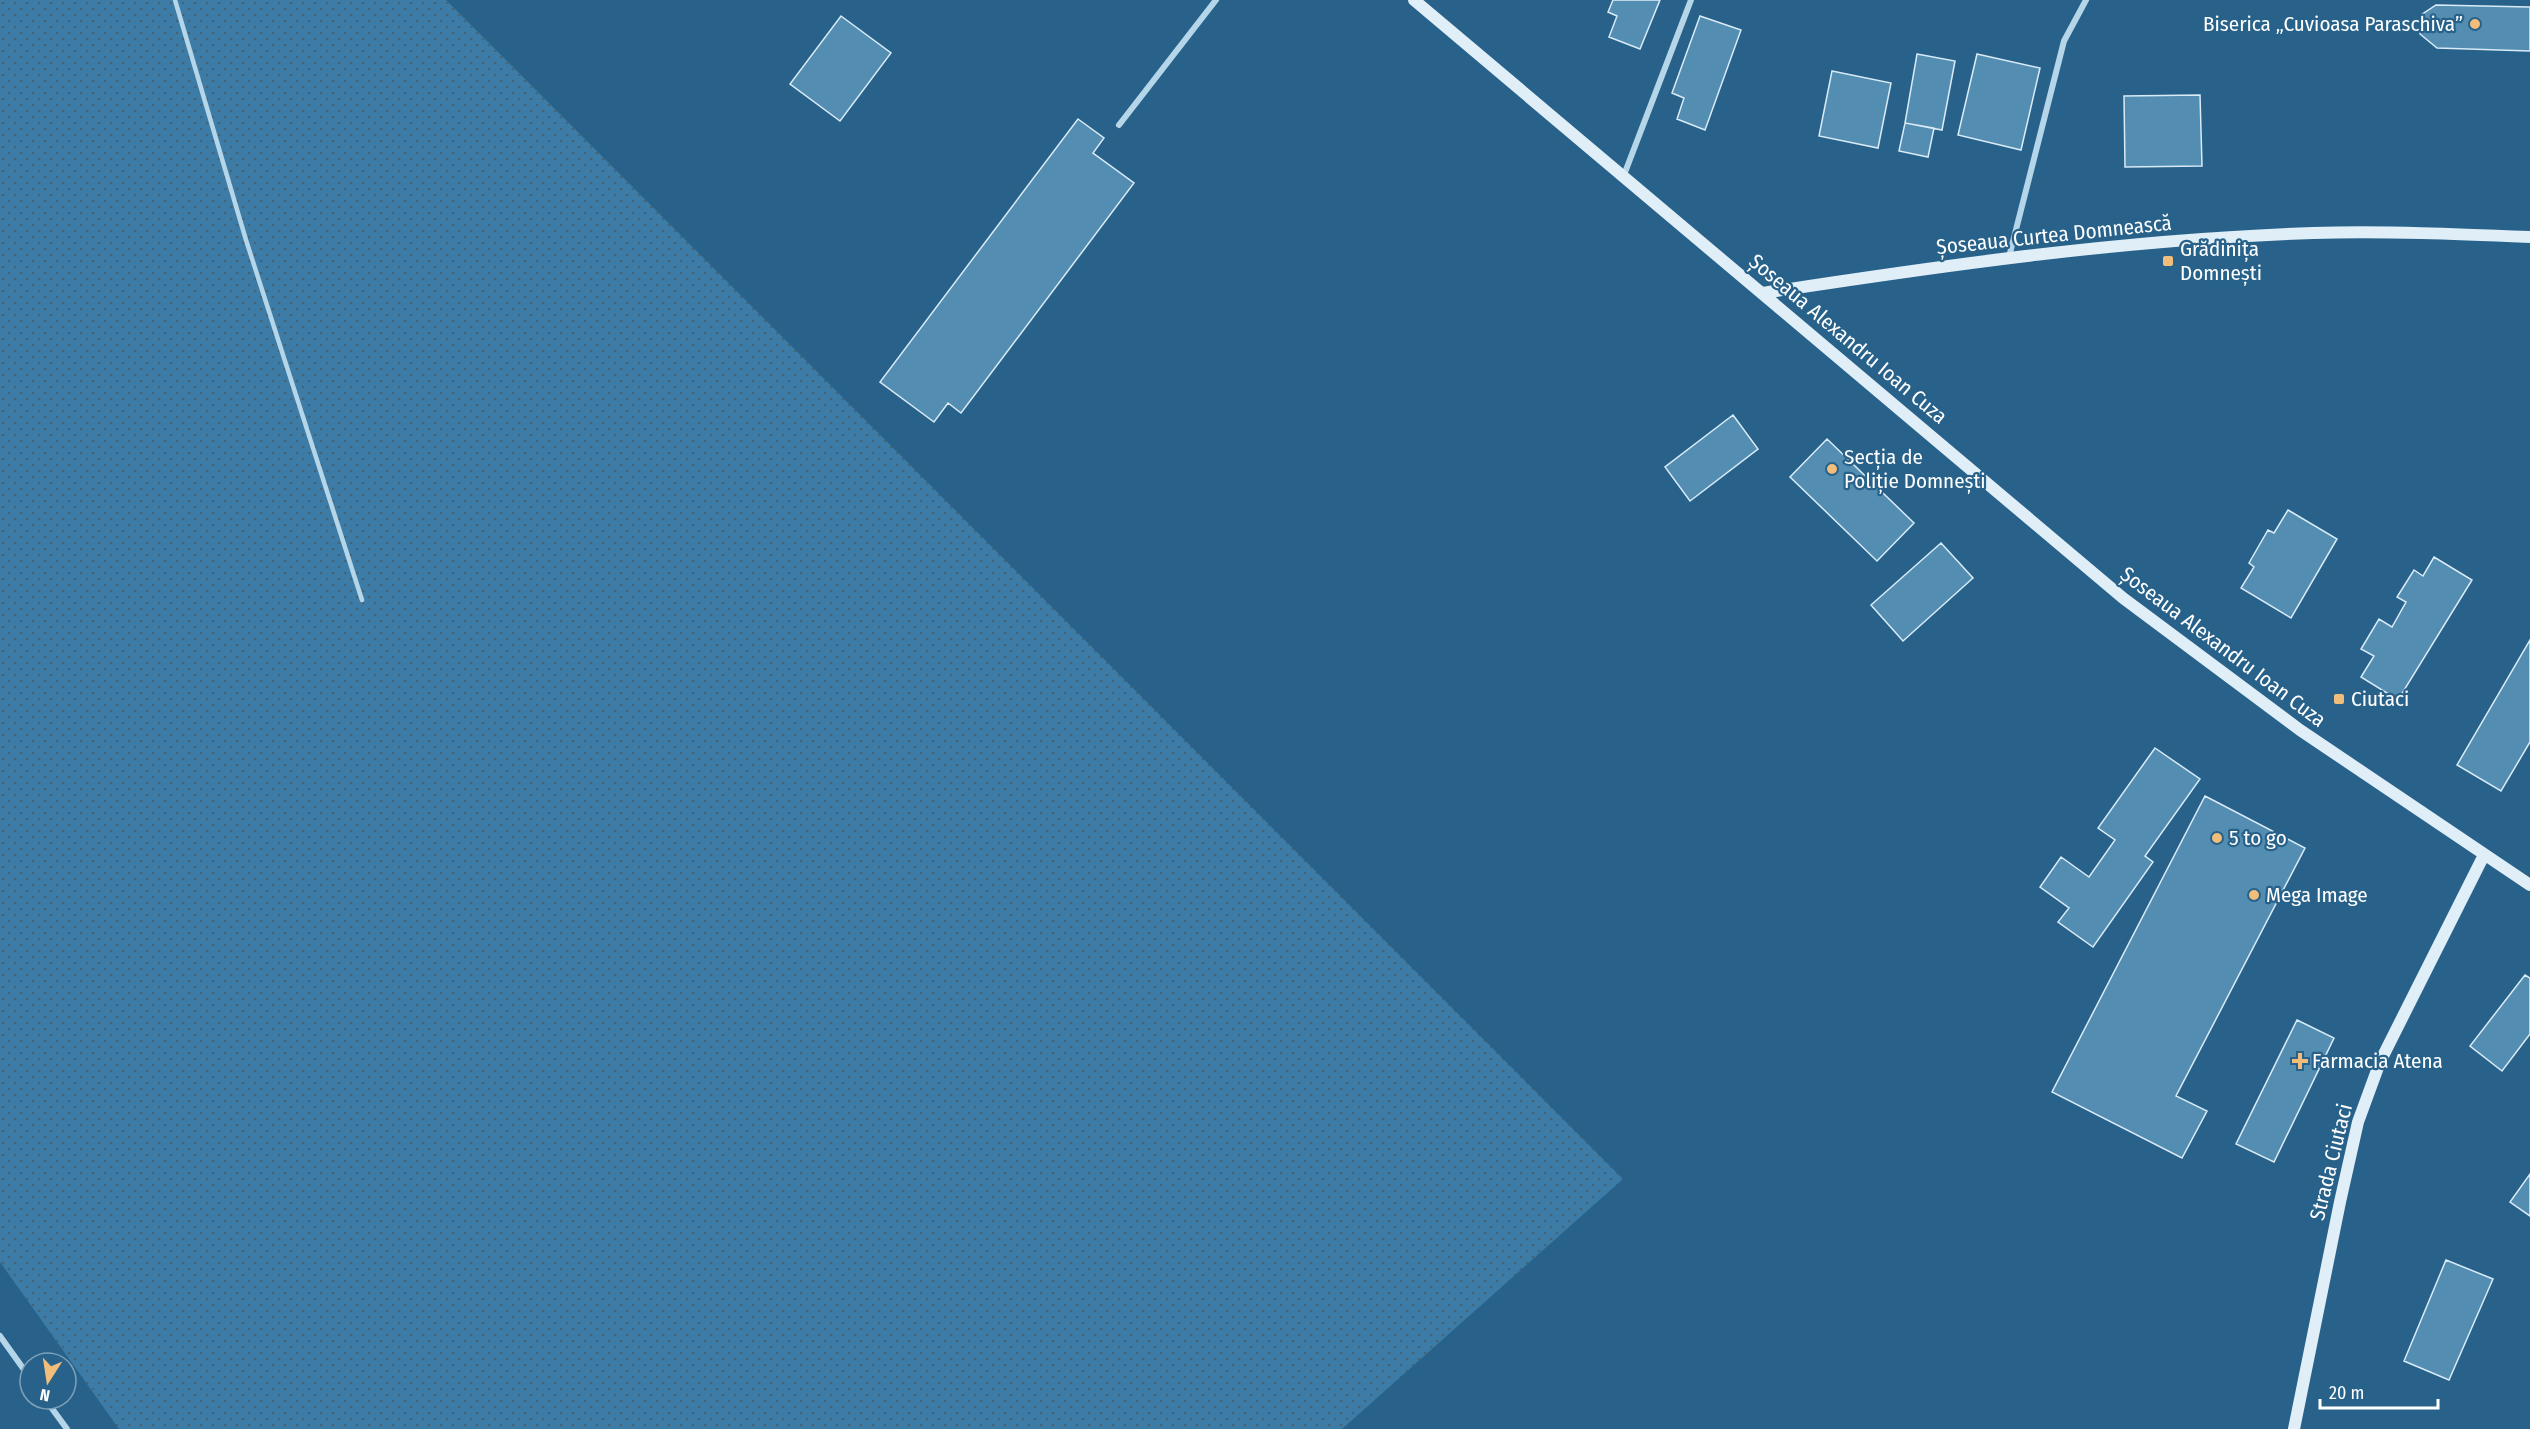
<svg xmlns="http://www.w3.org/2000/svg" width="2530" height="1429" viewBox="0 0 2530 1429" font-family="'Fira Sans Condensed',sans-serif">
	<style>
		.grass { fill: url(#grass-dots) }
		.building { fill: #548db2; stroke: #d9ebf7; stroke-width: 1.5 }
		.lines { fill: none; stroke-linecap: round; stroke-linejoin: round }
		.lane { stroke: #b5d5e9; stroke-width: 4.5 }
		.street { stroke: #b5d5e9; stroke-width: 6 }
		.secondary { stroke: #e0eef8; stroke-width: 12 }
		.poi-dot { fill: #f1bd7b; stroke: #28628a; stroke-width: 2 }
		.labels { text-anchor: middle; stroke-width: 4.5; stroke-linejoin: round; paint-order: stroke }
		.poi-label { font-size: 21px; fill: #fff; stroke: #28628a; text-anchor: start }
		.street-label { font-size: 21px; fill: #fff; stroke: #28628a }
	</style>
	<defs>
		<pattern id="grass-dots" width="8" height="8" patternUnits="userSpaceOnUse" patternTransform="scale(1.5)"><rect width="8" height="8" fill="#3c7ca6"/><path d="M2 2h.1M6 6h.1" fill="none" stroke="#446479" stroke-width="1.8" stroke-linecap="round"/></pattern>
	</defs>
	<rect width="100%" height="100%" fill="#28628a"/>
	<!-- grass -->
	<path class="grass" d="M0,0H446L1623,1179L1342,1429H119L0,1262Z"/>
	<!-- building -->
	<path class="building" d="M1613,0H1660L1640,49L1609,37L1617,16L1608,12Z
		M2436,5L2530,7V51L2437,48L2420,34L2421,15Z
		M841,16L891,53L840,121L790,84Z
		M1700,16L1741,30L1705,130L1677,119L1684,98L1672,93Z
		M1917,54L1955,61L1942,130L1905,123Z
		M1977,54L2040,68L2021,150L1958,135Z
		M1832,71L1891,83L1878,148L1819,136Z
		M2200,95L2202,166L2125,167L2124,96Z
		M1078,119L1104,138L1093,153L1134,183L961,413L948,403L934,422L880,382Z
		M1905,123L1934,128L1928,157L1899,151Z
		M1733,415L1758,449L1690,501L1665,467Z
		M1827,439L1914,523L1877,561L1790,477Z
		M2288,510L2337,539L2291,618L2241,588L2254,567L2249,563L2268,530L2274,533Z
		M1941,543L1973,578L1903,641L1871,605Z
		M2434,557L2472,580L2398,700L2361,677L2374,656L2361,649L2379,619L2392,627L2406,602L2397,597L2414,570L2423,576Z
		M2530,640V742L2501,791L2457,765Z
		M2155,748L2200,779L2145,856L2153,862L2093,947L2058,922L2069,908L2040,887L2061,857L2089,877L2115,840L2098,828Z
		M2205,796L2305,848L2176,1096L2207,1111L2182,1158L2052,1092Z
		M2525,975L2530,978V1034L2502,1071L2470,1046Z
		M2297,1020L2334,1038L2274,1162L2236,1144Z
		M2530,1174V1216L2510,1202Z
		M2446,1260L2493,1279L2449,1380L2404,1361Z"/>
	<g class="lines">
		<!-- lane -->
		<path class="lane" d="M175,0L246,240L362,600"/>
		<!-- street -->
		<path class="street" d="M1119,125L1216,0
			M1624,175L1691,0
			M2009,257L2064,41L2086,0
			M0,1336L30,1378
			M45,1399L67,1429"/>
		<!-- secondary -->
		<path class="secondary" d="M1414,0L2123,598L2300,730L2530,885
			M1763,293C1945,265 2128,239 2313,233C2385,231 2458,234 2530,237
			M2294,1429L2340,1202L2358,1122L2380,1062L2484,855"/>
	</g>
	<!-- markers -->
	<g class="poi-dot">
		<circle cx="2475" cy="24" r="6"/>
		<rect x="2162" y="255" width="12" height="12" rx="3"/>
		<circle cx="1832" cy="469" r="6"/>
		<rect x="2333" y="693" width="12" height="12" rx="3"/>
		<circle cx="2217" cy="838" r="6"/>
		<circle cx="2254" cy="895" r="6"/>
		<path d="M2297 1052h6v6h6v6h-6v6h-6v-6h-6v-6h6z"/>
	</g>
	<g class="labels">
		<!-- poi labels -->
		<g class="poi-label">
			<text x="2463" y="31" text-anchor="end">Biserica „Cuvioasa Paraschiva”</text>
			<text x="2180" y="256">Grădinița<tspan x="2180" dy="24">Domnești</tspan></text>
			<text x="1844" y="464">Secția de<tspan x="1844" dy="24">Poliție Domnești</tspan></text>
			<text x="2351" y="706">Ciutaci</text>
			<text x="2229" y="845">5 to go</text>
			<text x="2266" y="902">Mega Image</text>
			<text x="2312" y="1068">Farmacia Atena</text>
		</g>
		<!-- street labels -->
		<g class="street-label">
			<text transform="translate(2054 235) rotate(-6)" y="7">Șoseaua Curtea Domnească</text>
			<text transform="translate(1848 339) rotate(40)" y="7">Șoseaua Alexandru Ioan Cuza</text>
			<text transform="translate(2223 647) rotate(37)" y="7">Șoseaua Alexandru Ioan Cuza</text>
			<text transform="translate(2331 1162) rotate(-76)" y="7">Strada Ciutaci</text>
		</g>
	</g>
	<!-- north arrow -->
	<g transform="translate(48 1381) rotate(192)"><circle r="28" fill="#28628a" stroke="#7ea1b9" stroke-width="1.5"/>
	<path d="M0-4.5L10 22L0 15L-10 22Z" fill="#f1bd7b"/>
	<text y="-9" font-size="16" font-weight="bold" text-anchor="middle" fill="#ffffff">N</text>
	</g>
	<!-- scale -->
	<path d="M2320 1399v9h118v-9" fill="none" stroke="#ffffff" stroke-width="3"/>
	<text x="2329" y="1399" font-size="18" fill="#ffffff" stroke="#28628a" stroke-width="4.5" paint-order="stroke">20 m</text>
</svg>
